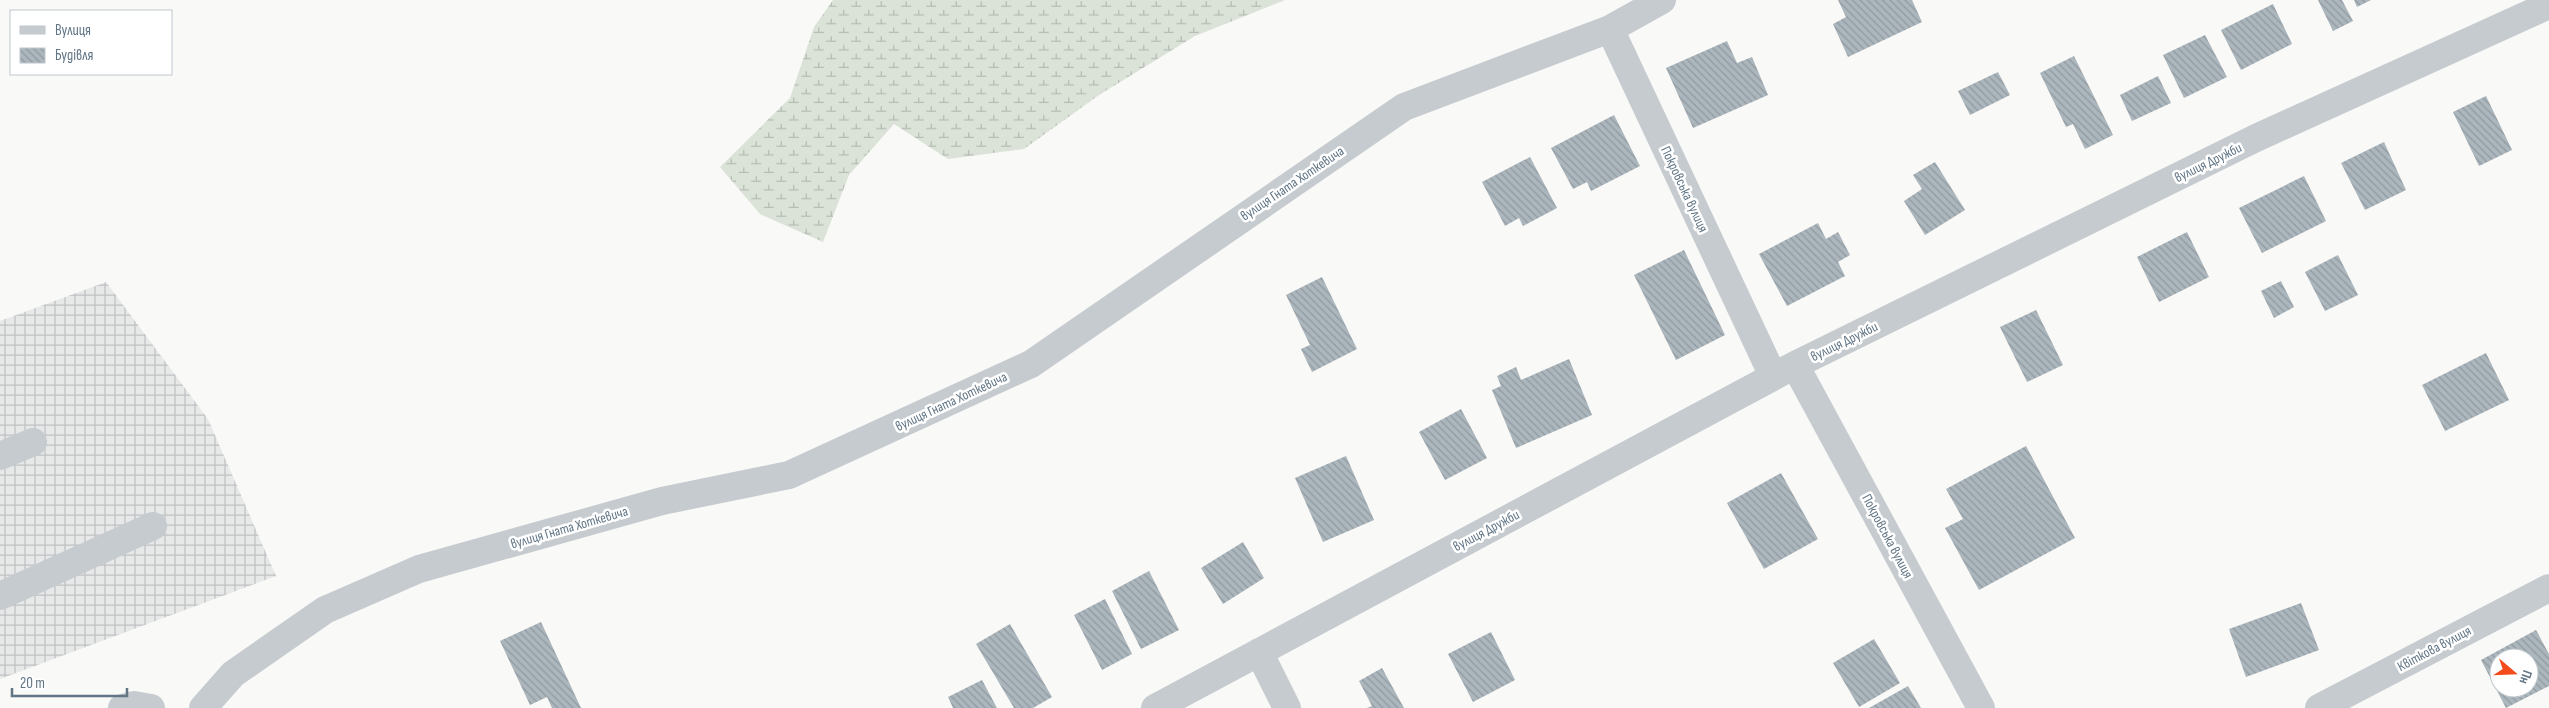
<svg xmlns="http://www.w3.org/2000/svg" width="2549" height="708" viewBox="0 0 2549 708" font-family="'Sofia Sans Condensed',sans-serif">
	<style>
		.industrial { fill: url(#industrial-grid) }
		.wetland { fill: url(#wetland-marsh) }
		.building { fill: url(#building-back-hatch); fill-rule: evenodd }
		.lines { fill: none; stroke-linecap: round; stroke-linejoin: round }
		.minor { stroke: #c6cbcf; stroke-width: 28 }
		.labels { text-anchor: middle; stroke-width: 5; stroke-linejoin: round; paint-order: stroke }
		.street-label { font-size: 14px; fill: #617585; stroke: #fff }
	</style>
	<defs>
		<pattern id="industrial-grid" width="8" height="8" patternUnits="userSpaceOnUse" patternTransform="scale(1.25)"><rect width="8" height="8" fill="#e7e8e8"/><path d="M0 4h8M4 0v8" fill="none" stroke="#bfc1c2"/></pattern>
		<pattern id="wetland-marsh" width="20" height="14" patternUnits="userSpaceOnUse" patternTransform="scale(1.25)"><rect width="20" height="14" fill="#dbe2d7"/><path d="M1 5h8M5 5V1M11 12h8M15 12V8" fill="none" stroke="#b5bcb4"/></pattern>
		<pattern id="building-back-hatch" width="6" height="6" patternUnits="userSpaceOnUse" patternTransform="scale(1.25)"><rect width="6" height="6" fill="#acb6bd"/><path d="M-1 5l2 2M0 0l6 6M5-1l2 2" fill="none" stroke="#8f999f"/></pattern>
	</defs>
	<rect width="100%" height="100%" fill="#f9f9f7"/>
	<!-- industrial -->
	<path class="industrial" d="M106,282L208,419L276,576L0,679V321Z"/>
	<!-- wetland -->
	<path class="wetland" d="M833,0H1285L1195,36L1099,95L1024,149L948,159L894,124L849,175L823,242L760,214L720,167L790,98L814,27Z"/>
	<!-- building -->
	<path class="building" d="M1838,0H1912L1922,22L1848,57L1833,24L1846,17Z
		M2318,0H2342L2353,21L2333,31Z
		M2354,0H2371L2357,7Z
		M2273,4L2292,44L2241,70L2221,30Z
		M2205,35L2227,77L2184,98L2163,55Z
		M1727,41L1737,63L1752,57L1768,95L1693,128L1666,68Z
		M2074,56L2113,135L2085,149L2073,124L2066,127L2040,73Z
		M1998,72L2010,95L1970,115L1958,91Z
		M2158,76L2171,103L2132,121L2120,95Z
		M2486,96L2512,150L2479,166L2453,112Z
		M1614,115L1640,166L1591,191L1587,182L1573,189L1551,148Z
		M2384,142L2406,190L2365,210L2341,163Z
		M1530,157L1557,208L1523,226L1519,218L1505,226L1482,182Z
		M1935,162L1965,210L1925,235L1904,201L1922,189L1913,175Z
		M2304,176L2326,221L2262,253L2239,208Z
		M1818,223L1826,239L1838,232L1850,255L1838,262L1845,276L1787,306L1759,254Z
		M2187,232L2209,277L2159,302L2137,257Z
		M1684,250L1725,335L1676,360L1634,275Z
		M2338,255L2358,295L2325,311L2305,272Z
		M1322,277L1357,349L1312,372L1301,349L1310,345L1286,295Z
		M2281,281L2294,307L2274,318L2261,291Z
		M2036,310L2063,365L2027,382L2000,327Z
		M2486,353L2509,400L2445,431L2422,385Z
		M1569,359L1592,415L1516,448L1492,390L1501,386L1497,376L1516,367L1521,380Z
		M1461,409L1487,458L1445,480L1419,432Z
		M2026,446L2075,538L1979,590L1945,528L1963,519L1946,489Z
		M1346,456L1374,520L1323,542L1295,478Z
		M1781,473L1818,539L1764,569L1727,503Z
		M1243,542L1264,578L1223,604L1201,568Z
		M1149,571L1179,630L1141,649L1112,591Z
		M1105,599L1132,654L1102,670L1074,615Z
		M2301,603L2319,650L2246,677L2229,629Z
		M541,622L581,708H552L547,697L530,705L500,641Z
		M1010,624L1052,697L1033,708H1014L976,644Z
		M2536,630L2549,654V686L2506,708L2481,660ZM2499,658H2529V688H2499Z
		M1491,632L1515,680L1473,702L1448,654Z
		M1874,639L1900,683L1859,707L1833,663Z
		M1382,668L1404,708H1367L1372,706L1359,681Z
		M982,680L997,708H953L948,697Z
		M1908,686L1921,708H1869Z"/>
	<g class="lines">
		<!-- minor -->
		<path class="minor" d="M1610,29L1773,376
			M1795,365L1981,708
			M0,456L33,442
			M0,596L153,526
			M1259,652L1287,708
			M122,708L134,705L151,708
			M203,708L233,674L325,610L419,569L662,501L789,475L1031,364L1404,107L1610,29L1662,0
			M1155,708L1795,365L2256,138L2549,5
			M2319,708L2549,588"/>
	</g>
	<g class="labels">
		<!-- street labels -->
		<g class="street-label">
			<text transform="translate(2208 162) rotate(-26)" y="5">вулиця Дружби</text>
			<text transform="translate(1292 183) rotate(-34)" y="5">вулиця Гната Хоткевича</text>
			<text transform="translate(1685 189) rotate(65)" y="5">Покровська вулиця</text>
			<text transform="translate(1844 341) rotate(-26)" y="5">вулиця Дружби</text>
			<text transform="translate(951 401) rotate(-25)" y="5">вулиця Гната Хоткевича</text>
			<text transform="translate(569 527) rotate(-16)" y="5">вулиця Гната Хоткевича</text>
			<text transform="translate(1486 530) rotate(-28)" y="5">вулиця Дружби</text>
			<text transform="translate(1888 536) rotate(62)" y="5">Покровська вулиця</text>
			<text transform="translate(2434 648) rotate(-28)" y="5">Квіткова вулиця</text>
		</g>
	</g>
	<!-- legend -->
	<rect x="10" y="10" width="162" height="65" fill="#ffffff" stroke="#c0c8ce"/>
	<rect x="20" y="26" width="25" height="8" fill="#c6cbcf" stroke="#c0c8ce"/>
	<text x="55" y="35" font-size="15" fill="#617585">Вулиця</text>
	<rect x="20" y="48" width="25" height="15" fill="url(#building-back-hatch)" stroke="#c0c8ce"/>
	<text x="55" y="60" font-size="15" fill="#617585">Будівля</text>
	<!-- north arrow -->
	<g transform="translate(2514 673) rotate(109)"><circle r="24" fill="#ffffff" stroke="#c0c8ce"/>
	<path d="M0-4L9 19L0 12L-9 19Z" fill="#f54c1b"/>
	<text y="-8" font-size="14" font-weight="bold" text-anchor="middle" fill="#617585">Пн</text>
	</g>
	<!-- scale -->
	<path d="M12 688v8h115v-8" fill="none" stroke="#617585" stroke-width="2.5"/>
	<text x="20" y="688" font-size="15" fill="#617585" stroke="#ffffff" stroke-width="4" paint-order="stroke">20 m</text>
</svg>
